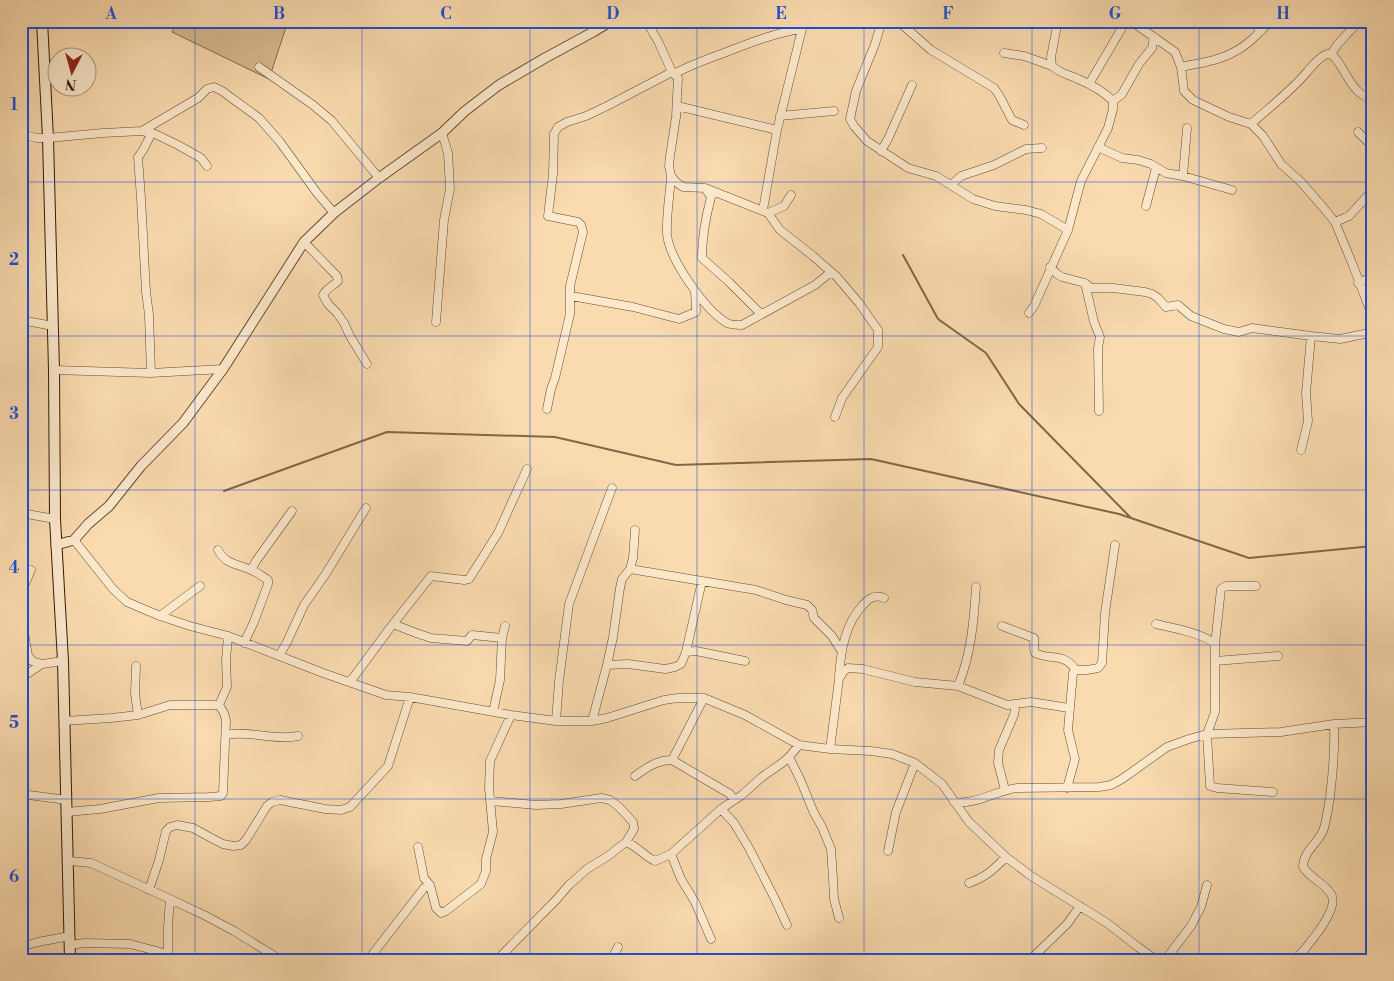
<svg xmlns="http://www.w3.org/2000/svg" width="1394" height="981" viewBox="0 0 1394 981" font-family="'Libre Bodoni',serif">
	<style>
		.green { fill: #d8ba92; stroke: #846a4c }
		.lines { fill: none; stroke-linecap: round; stroke-linejoin: round }
		.stream { stroke: #816749; stroke-width: 2 }
		.minor-casing { stroke: #634b30; stroke-width: 9 }
		.tertiary-casing { stroke: #634b30; stroke-width: 11 }
		.secondary-casing { stroke: #311b06; stroke-width: 12 }
		.minor { stroke: #fce8cb; stroke-width: 8 }
		.tertiary { stroke: #fce8cb; stroke-width: 9 }
		.secondary { stroke: #fce8cb; stroke-width: 10 }
		.grid { fill: none; stroke: #1d4ed8; stroke-width: 1; stroke-opacity: 0.55 }
		.neatline { fill: none; stroke: #1d4ed8; stroke-width: 2 }
		.grid-label { font-size: 16px; text-anchor: middle; font-weight: bold; fill: #1d4ed8 }
	</style>
	<rect width="100%" height="100%" fill="#fadbaf"/>
	<filter id="stains"><feTurbulence type="fractalNoise" baseFrequency=".004" numOctaves="4"/><feColorMatrix values="0 0 0 0 .2 0 0 0 0 .09 0 0 0 0 .02 0 0 0 .5 -.17"/></filter>
	<radialGradient id="worn" r=".72"><stop offset=".6" stop-color="#630" stop-opacity="0"/><stop offset="1" stop-color="#630" stop-opacity=".3"/></radialGradient>
	<!-- green -->
	<path class="green" d="M177,21H288L269,79L172,32Z"/>
	<g class="lines">
		<!-- stream -->
		<path class="stream" d="M903,255L938,319L986,353L1019,404L1131,518
			M224,491L387,432L555,437L676,465L871,459L1119,514L1249,558L1373,546
			M736,955L785,960"/>
		<defs>
			<path id="minor" d="M590,21L593,32
				M646,21L658,41L672,72L678,78L676,117L670,156L669,166L671,176L676,182L683,187L705,188L768,213L784,206L791,195
				M882,21L875,44L856,91L850,119L854,126L867,141L908,168L936,176L973,199L995,206L1026,210L1041,214L1068,230
				M898,21L931,50L994,88L999,95L1012,120L1024,125
				M1058,21L1051,57L1052,66C1061,74 1067,74 1078,79C1090,84 1103,91 1113,101
				M1131,21L1175,52L1181,67L1184,91L1193,100L1229,117L1251,124L1263,136L1281,164L1301,182L1322,206L1335,222L1352,263L1373,318
				M1252,21L1261,31
				M1004,53L1024,56L1052,66
				M1331,55L1337,45L1359,21
				M259,67L313,105L332,121L379,178
				M1181,67C1199,63 1218,61 1234,52C1248,45 1259,33 1270,21
				M674,74C690,65 707,59 724,53C749,43 775,33 801,29
				M1089,84L1126,21
				M677,106L777,130
				M780,116L834,111
				M1251,124C1270,107 1291,91 1307,72C1312,66 1321,55 1328,54C1341,53 1351,101 1373,97
				M142,131L198,98L207,89L214,87L222,91L259,118L280,142L317,193L334,213
				M1358,132L1373,147
				M21,134L37,138H48L103,133L142,131L155,134L178,145L201,158L207,166
				M1098,147L1122,158L1138,160L1151,164L1166,173L1183,176L1232,190
				M881,151L888,139L912,85
				M671,176C670,195 666,215 667,234C669,259 705,310 727,323C731,325 737,325 742,325L815,285L831,272
				M1183,176L1187,128
				M951,185L961,176L994,165L1026,149L1042,148
				M705,188L711,197C706,216 702,237 702,258L729,282L761,314
				M1146,206L1156,168
				M763,210L777,130L804,21
				M768,213L780,230L813,256L837,277L859,303L878,330V347L842,398L835,417
				M1335,222L1349,216L1373,190
				M304,242L337,276L338,281C333,286 326,289 323,295L328,304L337,313L344,323L350,336L367,364
				M1050,267L1057,274L1062,277L1085,283L1091,288H1113L1145,292L1152,294L1158,298L1166,307L1178,305L1191,316L1224,329L1239,332L1252,328L1311,336L1340,339L1369,333L1373,324
				M1085,283L1094,322L1100,337L1098,348L1099,411
				M1358,283L1373,276
				M571,296L633,307L679,319L696,312L695,291
				M1029,313L1034,306L1068,230L1081,181L1108,128L1113,109V101L1122,94L1139,64L1152,48L1154,37
				M21,320L53,326
				M436,322L444,220L450,189L448,153L442,133
				M54,370L151,373L223,369
				M151,373L149,315L146,292L141,198L138,157C144,151 147,141 152,133
				M547,409L551,389L555,378L570,314V286L583,232L581,225L578,222L548,216L553,174L554,134L558,127L567,122L586,116L607,106L672,72
				M1301,450L1308,421L1306,393L1311,336
				M21,513L55,519
				M74,540L113,589L127,602L160,616L190,626L228,636L323,673L386,695L410,697L511,715L556,721H592L607,718L664,700L678,698H704L745,715L799,745L830,749L871,751L892,754L915,763L942,784L969,822L1006,857L1031,876L1107,923L1138,947L1156,960
				M218,550C226,565 236,563 251,570C257,572 263,577 268,580V584L254,622L244,643
				M630,569L756,590L786,600L807,605L812,610L814,618L832,636L842,652
				M251,570L256,561L292,511
				M1256,586H1226L1221,589L1215,644V712L1207,734L1210,786L1217,788L1273,792
				M21,596L22,591L31,570
				M21,611L26,645L28,655L32,661L42,664
				M160,616L200,586
				M393,624L416,633L431,638L467,641L472,635L502,638
				M1156,624C1173,628 1202,633 1215,644
				M1002,626L1034,638C1035,643 1033,647 1035,653C1051,661 1062,651 1076,670
				M686,652L696,651L745,661
				M279,656L287,642L304,605L325,575L366,508
				M1215,661L1278,656
				M607,665L628,664L665,669L675,667L681,664L686,652L702,581
				M136,666L135,694L138,715
				M839,676C841,650 845,624 863,605C869,598 875,594 884,598
				M21,678L42,664L63,661
				M350,682L393,624L431,576L464,580L469,579L498,533L527,469
				M958,686C971,655 974,620 976,587
				M219,705L227,687L226,660L228,636
				M493,712L500,680L502,638L505,626
				M64,721L111,718L138,715L170,705H219
				M556,721L559,681L569,604L612,488
				M592,721L607,665L613,637L620,588L622,579L630,569L633,558L635,530
				M226,735C250,730 274,741 298,736
				M830,749L839,679L843,672L848,668L863,669L915,682L958,686L1007,705L1031,702L1069,708
				M789,757L800,779L814,813L822,827L831,849L833,878L834,899L839,918
				M672,760L704,698
				M635,776C646,768 657,760 672,760L730,794L734,800
				M1067,788L1075,759L1068,730L1073,673L1076,670H1087L1098,668L1102,663L1105,613L1115,545
				M1005,790L998,763L999,750L1014,715L1016,704
				M21,794L67,800
				M491,801L536,805L561,804L601,798L610,800L619,807L633,822L634,829L626,842
				M954,802C975,805 995,791 1017,788L1099,787L1111,785L1122,779L1167,747L1189,739L1207,734L1281,732L1334,724L1373,722
				M721,809L734,823L749,848L775,899L787,925
				M67,812L100,809L159,798L209,797L221,796L223,793L226,720L224,713L219,705
				M418,847L424,878L430,885L436,908L441,913L446,911L455,904L481,884L486,871V859L493,832L489,788L490,761L511,715
				M888,851L896,812L915,763
				M671,854L681,879L695,902L711,939
				M69,861L91,863L170,899L204,915L234,931L281,960
				M969,883C986,877 993,870 1006,857
				M149,890L159,860L166,831L170,827L177,825L193,828L215,840L223,844L233,846L241,845L246,840L267,806L272,802L280,800L325,809L341,810L350,807L388,766L410,697
				M70,945L85,943L130,944L168,954
				M21,947L38,942L70,936
				M168,960V927L170,899
				M368,960L424,888L430,885
				M497,960L556,900L569,885L587,869L608,856L626,842C637,846 644,856 655,861L671,854L721,809L742,795L762,777L782,763L789,757L799,745
				M611,960L618,947
				M1030,960L1067,924L1080,906
				M1165,960L1191,926L1201,907L1207,885
				M1295,960C1305,949 1341,909 1331,894C1324,883 1310,878 1303,867C1303,852 1317,844 1323,831C1327,820 1328,808 1330,797C1333,772 1335,749 1334,724"/>
			<path id="tertiary" d="M56,545L74,540L88,524L109,506L141,466L183,423L223,369L304,242L334,213L379,178L442,133L465,111L499,85L545,58L593,32L611,21"/>
			<path id="secondary" d="M42,21L48,138L54,370L55,519L63,661L70,960"/>
		</defs>
		<!-- minor casing -->
		<use href="#minor" class="minor-casing"/>
		<!-- tertiary casing -->
		<use href="#tertiary" class="tertiary-casing"/>
		<!-- secondary casing -->
		<use href="#secondary" class="secondary-casing"/>
		<!-- minor -->
		<use href="#minor" class="minor"/>
		<!-- tertiary -->
		<use href="#tertiary" class="tertiary"/>
		<!-- secondary -->
		<use href="#secondary" class="secondary"/>
	</g>
	<!-- grid -->
	<path class="grid" d="M195,21V960M362,21V960M530,21V960M697,21V960M864,21V960M1032,21V960M1199,21V960M21,182H1373M21,336H1373M21,490H1373M21,645H1373M21,799H1373"/>
	<!-- margin -->
	<rect width="1394" height="981" fill="none" stroke="#fadbaf" stroke-width="55"/>
	<!-- north arrow -->
	<g transform="translate(72 72) rotate(186)"><circle r="24" fill="#fce8cb" stroke="#ab967c"/>
	<path d="M0-4L9 19L0 12L-9 19Z" fill="#8f2418"/>
	<text y="-8" font-size="14" font-weight="bold" text-anchor="middle" fill="#311b06">N</text>
	</g>
	<rect x="28" y="28" width="1338" height="926" class="neatline"/>
	<g class="grid-label">
		<text x="111" y="19">A</text>
		<text x="279" y="19">B</text>
		<text x="446" y="19">C</text>
		<text x="613" y="19">D</text>
		<text x="781" y="19">E</text>
		<text x="948" y="19">F</text>
		<text x="1115" y="19">G</text>
		<text x="1283" y="19">H</text>
		<text x="14" y="110">1</text>
		<text x="14" y="265">2</text>
		<text x="14" y="419">3</text>
		<text x="14" y="573">4</text>
		<text x="14" y="728">5</text>
		<text x="14" y="882">6</text>
	</g>
	<rect width="100%" height="100%" filter="url(#stains)"/>
	<rect width="100%" height="100%" fill="url(#worn)"/>
</svg>
